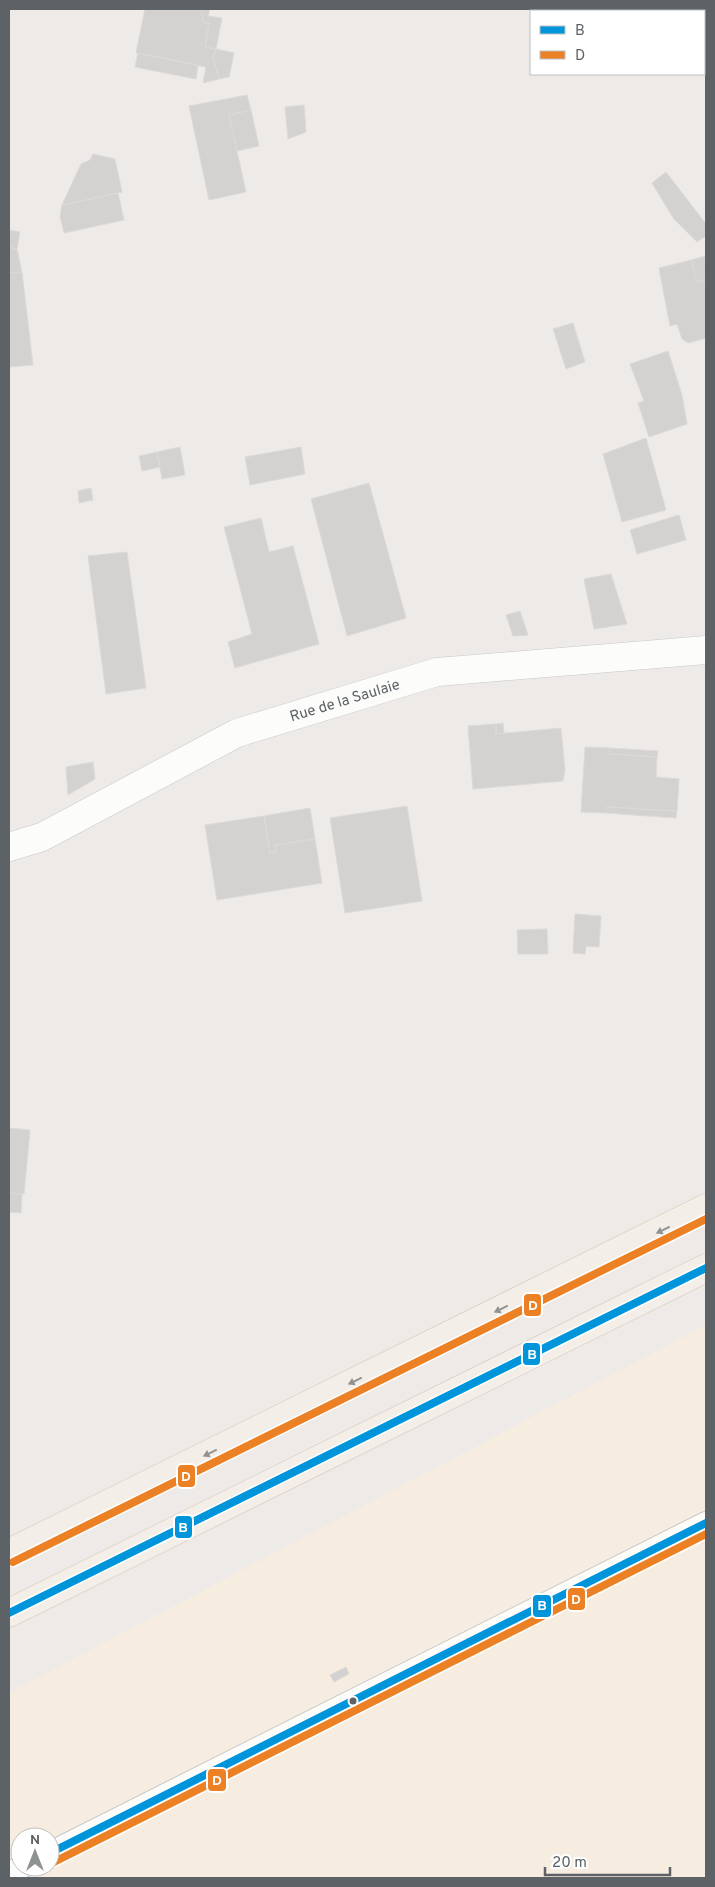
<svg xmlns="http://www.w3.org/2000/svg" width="715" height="1887" viewBox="0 0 715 1887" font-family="Overpass,sans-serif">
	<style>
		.commercial { fill: #f6ede0; fill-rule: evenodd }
		.building { fill: #d4d2d1; stroke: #dcd9d6 }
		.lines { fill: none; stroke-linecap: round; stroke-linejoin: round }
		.service-casing { stroke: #c8c8c8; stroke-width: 24 }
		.minor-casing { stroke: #c8c8c8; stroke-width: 29 }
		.primary-casing { stroke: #d5c6b5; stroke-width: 29 }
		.service { stroke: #fcfcfb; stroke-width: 22 }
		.minor { stroke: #fcfcfb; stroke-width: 28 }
		.primary { stroke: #f3efe8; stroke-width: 28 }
		.bus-1-casing { stroke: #fff; stroke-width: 11 }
		.bus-2-casing { stroke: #fff; stroke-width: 11 }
		.bus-1 { stroke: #0095da; stroke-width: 8 }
		.bus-2 { stroke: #ec8024; stroke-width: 8 }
		.oneway { fill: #919393 }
		.bus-dot { fill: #5c6265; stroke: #fff; stroke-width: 2 }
		.labels { text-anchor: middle; stroke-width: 4; stroke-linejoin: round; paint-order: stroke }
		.street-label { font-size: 15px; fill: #5c6265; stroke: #fff }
		.line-badge { stroke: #fff; stroke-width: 2 }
		.badge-label { font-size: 14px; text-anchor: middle; font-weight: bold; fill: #fff }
	</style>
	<rect width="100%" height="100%" fill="#edeae7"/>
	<!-- commercial -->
	<path class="commercial" d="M706,1325V1878H9V1693ZM20,1837H50V1867H20Z"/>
	<!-- building -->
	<path class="building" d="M145,9H201L204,23H209L205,47L216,49L213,57L219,79L203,83L206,67L136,53Z
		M201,9H210L208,16L222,18L216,49L205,47L209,23H204Z
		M216,49L234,53L229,77L219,79L213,57Z
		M138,53L198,65L196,79L135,67Z
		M247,95L251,110L229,115L246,192L209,200L189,106Z
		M304,105L306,132L288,139L285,107Z
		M251,110L259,146L237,151L229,115Z
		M93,154L115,159L122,192L62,205L81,164L90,160Z
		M666,172L706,224V236L697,242L674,219L652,183Z
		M118,193L124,220L64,233L60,216L62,205Z
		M9,230L20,232L17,249L9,247Z
		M9,247L17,249L22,272L9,273Z
		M706,256V280L697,282L691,260Z
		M691,260L697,282L706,280V338L688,343L682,339L677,324L670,326L659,268Z
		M22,272L33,365L9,367V273Z
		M573,323L585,362L566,369L553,329Z
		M668,351L682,395L687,424L649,437L638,403L644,401L630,364Z
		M646,438L666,510L622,522L603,454Z
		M180,447L185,475L162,479L157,452Z
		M301,447L305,474L250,485L245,457Z
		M157,452L160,467L142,471L139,456Z
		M369,483L406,618L347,636L311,499Z
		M91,488L93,500L79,503L78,491Z
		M679,515L686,540L637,554L630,530Z
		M261,518L269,552L293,546L319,644L235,668L228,642L252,634L224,527Z
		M127,552L146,688L106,694L88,556Z
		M611,574L627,624L594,629L584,579Z
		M520,611L528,635L513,636L506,615Z
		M503,723L504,733L496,734V724Z
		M496,724V734L561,728L565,770L563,781L473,789L468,726Z
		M585,747L610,748V754L657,757L656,777L679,779L677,811L607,807L606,813L581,812Z
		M610,748L658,751L657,757L610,754Z
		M93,762L95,779L68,795L66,767Z
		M407,806L422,901L345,913L330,818Z
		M607,807L677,811L676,818L606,813Z
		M310,808L315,839L275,845L276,852L270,853L264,816Z
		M264,816L270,853L276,852L275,845L315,839L322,883L217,900L205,825Z
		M575,914L601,916L599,947L586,946L585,954L573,953Z
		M547,929L548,954H518L517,930Z
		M9,1128L30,1130L24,1194L9,1193Z
		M9,1193L22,1194L21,1213L9,1212Z
		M346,1667L349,1674L334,1682L330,1675Z"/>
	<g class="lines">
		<defs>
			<path id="service" d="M50,1853L706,1523
				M9,1873L22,1867"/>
			<g id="minor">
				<path id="s1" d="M9,847L42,837L237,733L437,672L706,650"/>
			</g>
			<path id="primary" d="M9,1553L706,1208
				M9,1613L706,1268"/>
		</defs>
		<!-- service casing -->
		<use href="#service" class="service-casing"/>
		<!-- minor casing -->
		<use href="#minor" class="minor-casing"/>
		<!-- primary casing -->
		<use href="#primary" class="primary-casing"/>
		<!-- service -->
		<use href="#service" class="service"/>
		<!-- minor -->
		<use href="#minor" class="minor"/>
		<!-- primary -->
		<use href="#primary" class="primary"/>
		<defs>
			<path id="bus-1" d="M9,1613L706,1268
				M50,1853L706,1523"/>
			<path id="bus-2" d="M13,1562L706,1219
				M54,1862L706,1534"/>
		</defs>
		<!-- bus-1 casing -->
		<use href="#bus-1" class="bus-1-casing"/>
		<!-- bus-2 casing -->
		<use href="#bus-2" class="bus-2-casing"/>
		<!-- bus-1 -->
		<use href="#bus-1" class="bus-1"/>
		<!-- bus-2 -->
		<use href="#bus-2" class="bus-2"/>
	</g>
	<!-- one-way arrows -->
	<defs><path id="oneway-solid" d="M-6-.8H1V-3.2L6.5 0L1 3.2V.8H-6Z" transform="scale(1.25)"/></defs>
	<g class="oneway">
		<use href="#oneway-solid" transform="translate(663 1230) rotate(154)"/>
		<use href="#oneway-solid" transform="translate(501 1309) rotate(154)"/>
		<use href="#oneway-solid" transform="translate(355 1381) rotate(154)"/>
		<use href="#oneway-solid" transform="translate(210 1453) rotate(154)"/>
	</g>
	<!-- markers -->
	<circle class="bus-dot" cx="353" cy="1701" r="4.5"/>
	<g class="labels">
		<!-- street labels -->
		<g class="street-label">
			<text dy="5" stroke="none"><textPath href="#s1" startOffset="368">Rue de la Saulaie</textPath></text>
		</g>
	</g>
	<g class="line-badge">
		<rect x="523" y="1293" width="19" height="24" rx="5" fill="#ec8024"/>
		<rect x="522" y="1342" width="19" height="24" rx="5" fill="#0095da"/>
		<rect x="177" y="1464" width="19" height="24" rx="5" fill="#ec8024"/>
		<rect x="174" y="1515" width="19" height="24" rx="5" fill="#0095da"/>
		<rect x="567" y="1587" width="19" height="24" rx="5" fill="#ec8024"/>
		<rect x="532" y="1594" width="20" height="24" rx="5" fill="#0095da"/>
		<rect x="207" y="1768" width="20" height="24" rx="5" fill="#ec8024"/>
	</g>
	<g class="badge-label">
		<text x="533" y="1310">D</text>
		<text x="532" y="1359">B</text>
		<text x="186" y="1481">D</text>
		<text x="183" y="1532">B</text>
		<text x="576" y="1604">D</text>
		<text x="542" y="1610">B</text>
		<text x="217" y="1785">D</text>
	</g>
	<!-- border -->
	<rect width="715" height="1887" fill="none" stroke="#5c6265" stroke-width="20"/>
	<!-- legend -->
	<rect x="530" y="10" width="175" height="65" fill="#ffffff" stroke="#bec0c1"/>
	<rect x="540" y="26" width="25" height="8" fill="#0095da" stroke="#bec0c1"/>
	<text x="575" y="35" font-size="15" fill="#5c6265">B</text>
	<rect x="540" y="51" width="25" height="8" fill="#ec8024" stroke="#bec0c1"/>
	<text x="575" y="60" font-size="15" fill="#5c6265">D</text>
	<!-- north arrow -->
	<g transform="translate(35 1852)"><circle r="24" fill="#ffffff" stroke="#bec0c1"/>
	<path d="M0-4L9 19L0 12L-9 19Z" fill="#8f9292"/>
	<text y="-8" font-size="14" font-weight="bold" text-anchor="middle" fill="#5c6265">N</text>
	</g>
	<!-- scale -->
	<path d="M545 1867v8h125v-8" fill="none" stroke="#5c6265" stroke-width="2.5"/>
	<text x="552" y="1867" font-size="15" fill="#5c6265" stroke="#ffffff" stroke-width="4" paint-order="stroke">20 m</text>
</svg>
